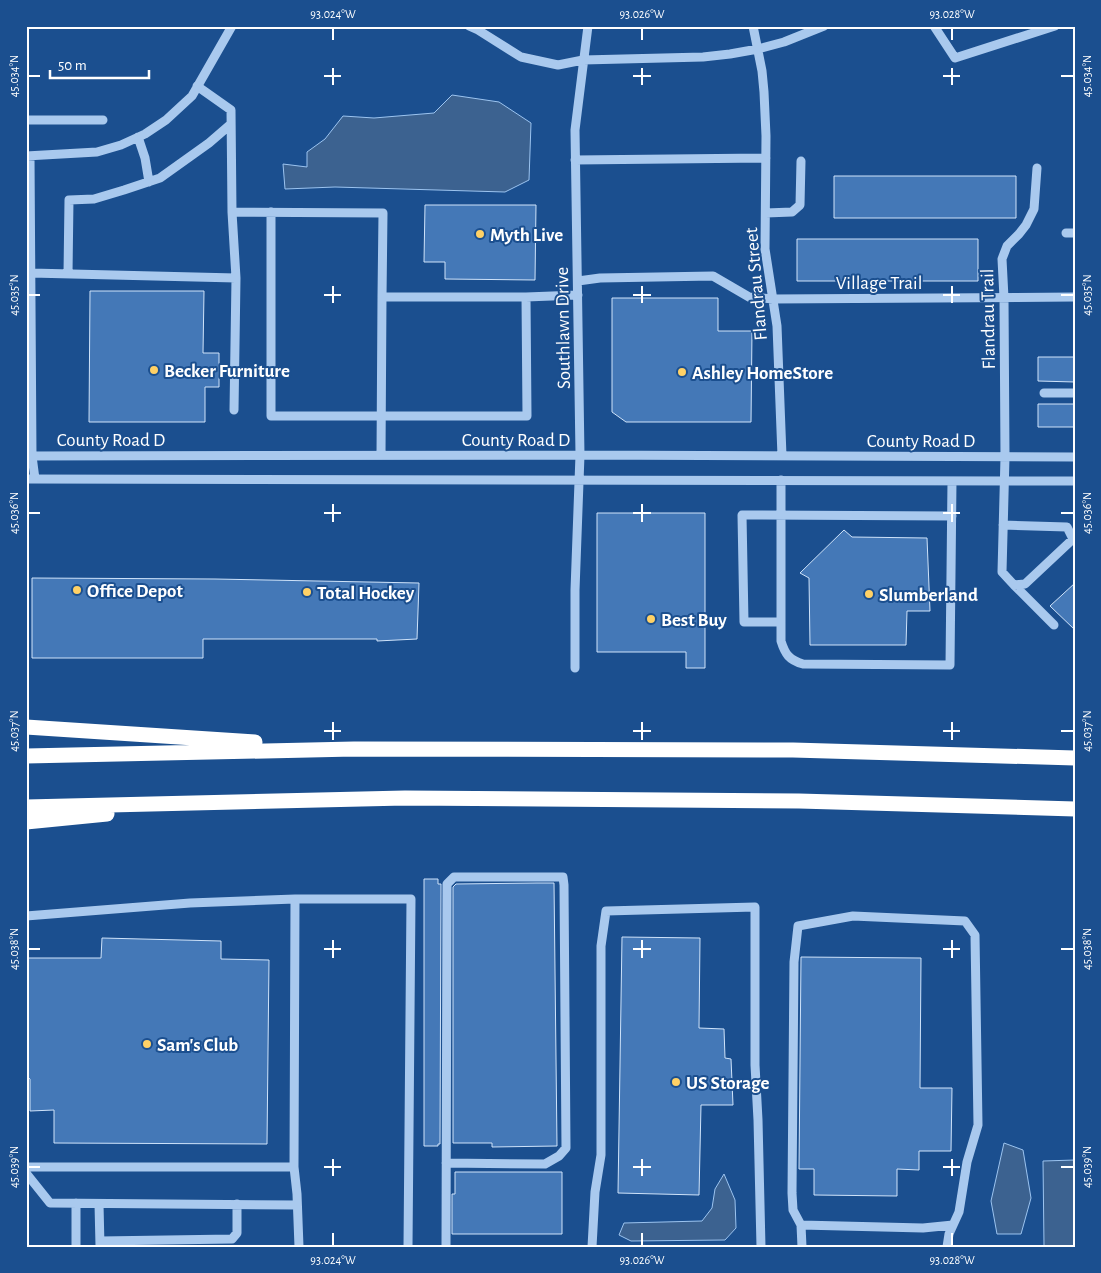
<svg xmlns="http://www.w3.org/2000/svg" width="1101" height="1273" viewBox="0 0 1101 1273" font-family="'Alegreya Sans',sans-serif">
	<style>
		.water { fill: #3c6290; stroke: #9cc4f0 }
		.building { fill: #4478b7; stroke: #cfe3fa }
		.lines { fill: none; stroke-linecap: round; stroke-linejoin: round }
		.minor { stroke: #a9c9ee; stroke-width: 9 }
		.highway { stroke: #fff; stroke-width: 15 }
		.ticks { fill: none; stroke: #fff; stroke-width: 2 }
		.poi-dot { fill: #ffd166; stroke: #1b4f8f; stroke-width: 2 }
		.labels { text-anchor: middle; stroke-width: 4; stroke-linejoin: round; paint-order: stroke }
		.poi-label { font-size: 19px; font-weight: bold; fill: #fff; stroke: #1b4f8f; text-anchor: start }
		.street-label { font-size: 19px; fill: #fff; stroke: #1b4f8f }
		.neatline { fill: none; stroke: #fff; stroke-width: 2 }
		.ticks-label { font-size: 12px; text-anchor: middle; fill: #fff }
	</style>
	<rect width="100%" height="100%" fill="#1b4f8f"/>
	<!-- water -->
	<path class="water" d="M452,95L499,102L531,123L529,180L505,192L335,187L285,189L283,164L307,167V152L325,139L343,116L374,118L434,113Z
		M1004,1143L1023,1150L1031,1198L1021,1234H997L991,1201Z
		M1075,1160V1246H1044L1043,1161Z
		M724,1174L735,1200L736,1228L725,1240L631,1241L619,1235L624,1223L702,1221L712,1208L715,1189Z"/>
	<!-- building -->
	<path class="building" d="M834,176H1016V218H834Z
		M425,205H536L535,280L445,279V262H424Z
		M797,239H978V281H797Z
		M90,291H204L203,353H219V387H205V422H89Z
		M612,298H718V331H752L751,422H626L612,412Z
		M1038,357H1075V382L1038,381Z
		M1038,404H1075V427H1038Z
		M597,513H705V668H686V652H597Z
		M844,530L852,537L927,538L930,611H907L906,645H810L809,578L800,573Z
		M32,578L215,579L419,583L417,639L377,641V639H203V658H32Z
		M1075,583V630L1050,606Z
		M424,879H438V884H441L440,1144H438V1146H424Z
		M537,883H554L557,1146L492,1147V1143H453V887L456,884Z
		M622,937L700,938L699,1028L724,1029L725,1058L731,1059L733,1105H701L699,1195L618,1193Z
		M102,938L221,941V959L269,960L267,1144L54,1143V1110L30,1111V1079L26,1076V958H101Z
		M801,957L921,958L920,1088H952L951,1151H919V1170L897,1169V1196L814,1195V1169H799Z
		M455,1172H562V1234H452V1194H455Z"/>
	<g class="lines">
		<!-- minor -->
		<path class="minor" d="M469,26L478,30L521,57L558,65L583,60L703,57L730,54L758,49L784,42L824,26
			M753,26L762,71L764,92L766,136L765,249L777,326L782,456
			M934,26L955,58L1055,26
			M197,86L231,110L232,212
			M26,120H103
			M138,137L145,158L149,182
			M26,156L97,152L121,145L145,134L166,120L192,96L232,26
			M30,156L32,456L35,479
			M575,160L766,158
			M271,212V416H527L526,297
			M766,213L792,212L800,205L801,161
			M1066,233H1075
			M31,273L236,278L232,212L383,213L382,297H526L578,295
			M68,274L69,200L94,199L124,190L160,178L209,143L231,124
			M578,281L600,278L713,276L749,297L773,299L1075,297
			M1044,393H1075
			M234,410L236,278
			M381,455L382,297
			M26,456L580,455L1075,457
			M26,479L1075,481
			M781,480V641C785,654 789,660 803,664L950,665L952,481
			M1003,525L1067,527L1073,539L1025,584L1014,585L1002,572L1005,457L1004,298L1002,259L1007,246L1019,234L1026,225L1034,209L1037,168
			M1014,585L1054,625
			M781,622H744L742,515L952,516
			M575,668V590L580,455L575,130L588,26
			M295,899L294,1167L297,1194L299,1247
			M26,916L190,903L295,899H411L408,1247
			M26,1167H294
			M26,1173L50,1203L297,1205
			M76,1203V1247
			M99,1204L100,1246
			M801,1225L923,1228L953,1225
			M100,1241L232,1239L237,1233V1204
			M446,1247L447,884L454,877H563L564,885L566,1148L559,1156L545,1164L446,1163
			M592,1247L595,1192L601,1155V946L606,911L755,907V1065L758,1120L761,1247
			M802,1247L801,1225L793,1210L792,1193L794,962L798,926L853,916L965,921L975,935L978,1125L967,1162L959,1212L949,1234L947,1247"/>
		<!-- highway -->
		<path class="highway" d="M26,727L255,742
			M26,756L354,749L793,750L1075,758
			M26,807L405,798L799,801L1075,809
			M26,822L107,814"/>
	</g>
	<!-- ticks -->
	<path class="ticks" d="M333,28V40M642,28V40M952,28V40M333,68V85M642,68V85M952,68V85M28,76H40M324,76H341M633,76H651M943,76H960M1061,76H1074M333,286V303M642,286V303M952,286V303M28,295H40M324,295H341M633,295H651M943,295H960M1061,295H1074M333,504V522M642,504V522M952,504V522M28,513H40M324,513H341M633,513H651M943,513H960M1061,513H1074M333,722V740M642,722V740M952,722V740M28,731H40M324,731H341M633,731H651M943,731H960M1061,731H1074M333,940V958M642,940V958M952,940V958M28,949H40M324,949H341M633,949H651M943,949H960M1061,949H1074M333,1159V1176M642,1159V1176M952,1159V1176M28,1167H40M324,1167H341M633,1167H651M943,1167H960M1061,1167H1074M333,1233V1246M642,1233V1246M952,1233V1246"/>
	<!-- markers -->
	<g class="poi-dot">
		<circle cx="480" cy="234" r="5"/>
		<circle cx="154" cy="370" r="5"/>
		<circle cx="682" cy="372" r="5"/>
		<circle cx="77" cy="590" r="5"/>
		<circle cx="307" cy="592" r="5"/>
		<circle cx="869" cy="594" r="5"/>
		<circle cx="651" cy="619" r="5"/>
		<circle cx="147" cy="1044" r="5"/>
		<circle cx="676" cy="1082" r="5"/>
	</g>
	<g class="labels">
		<!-- poi labels -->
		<g class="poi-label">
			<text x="490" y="241">Myth Live</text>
			<text x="164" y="377">Becker Furniture</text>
			<text x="692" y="379">Ashley HomeStore</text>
			<text x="87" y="597">Office Depot</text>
			<text x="317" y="599">Total Hockey</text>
			<text x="879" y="601">Slumberland</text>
			<text x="661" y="626">Best Buy</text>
			<text x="157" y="1051">Sam's Club</text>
			<text x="686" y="1089">US Storage</text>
		</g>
		<!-- street labels -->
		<g class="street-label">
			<text x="879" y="289">Village Trail</text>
			<text transform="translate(755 284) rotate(-95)" y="7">Flandrau Street</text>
			<text transform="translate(987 319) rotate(-91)" y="7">Flandrau Trail</text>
			<text transform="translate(562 328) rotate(-91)" y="7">Southlawn Drive</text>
			<text x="111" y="446">County Road D</text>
			<text x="516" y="446">County Road D</text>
			<text x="921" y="447">County Road D</text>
		</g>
	</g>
	<!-- border -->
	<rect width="1101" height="1273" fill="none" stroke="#1b4f8f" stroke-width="55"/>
	<!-- scale -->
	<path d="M50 70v8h99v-8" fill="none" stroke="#ffffff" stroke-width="2.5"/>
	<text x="58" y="70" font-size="15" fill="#ffffff" stroke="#1b4f8f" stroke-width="4" paint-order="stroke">50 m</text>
	<rect x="28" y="28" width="1046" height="1218" class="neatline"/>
	<g class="ticks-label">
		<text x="333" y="18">93.024°W</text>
		<text x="642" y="18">93.026°W</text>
		<text x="952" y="18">93.028°W</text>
		<text transform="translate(1087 76) rotate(-90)" y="4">45.034°N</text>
		<text transform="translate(14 76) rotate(-90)" y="4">45.034°N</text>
		<text transform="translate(1087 295) rotate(-90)" y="4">45.035°N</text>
		<text transform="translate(14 295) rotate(-90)" y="4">45.035°N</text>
		<text transform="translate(1087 513) rotate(-90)" y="4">45.036°N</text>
		<text transform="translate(14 513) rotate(-90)" y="4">45.036°N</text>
		<text transform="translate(1087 731) rotate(-90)" y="4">45.037°N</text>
		<text transform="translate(14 731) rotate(-90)" y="4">45.037°N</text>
		<text transform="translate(1087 949) rotate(-90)" y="4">45.038°N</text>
		<text transform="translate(14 949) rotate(-90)" y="4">45.038°N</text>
		<text transform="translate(1087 1167) rotate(-90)" y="4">45.039°N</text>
		<text transform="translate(14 1167) rotate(-90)" y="4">45.039°N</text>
		<text x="333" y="1264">93.024°W</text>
		<text x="642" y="1264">93.026°W</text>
		<text x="952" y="1264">93.028°W</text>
	</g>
</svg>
